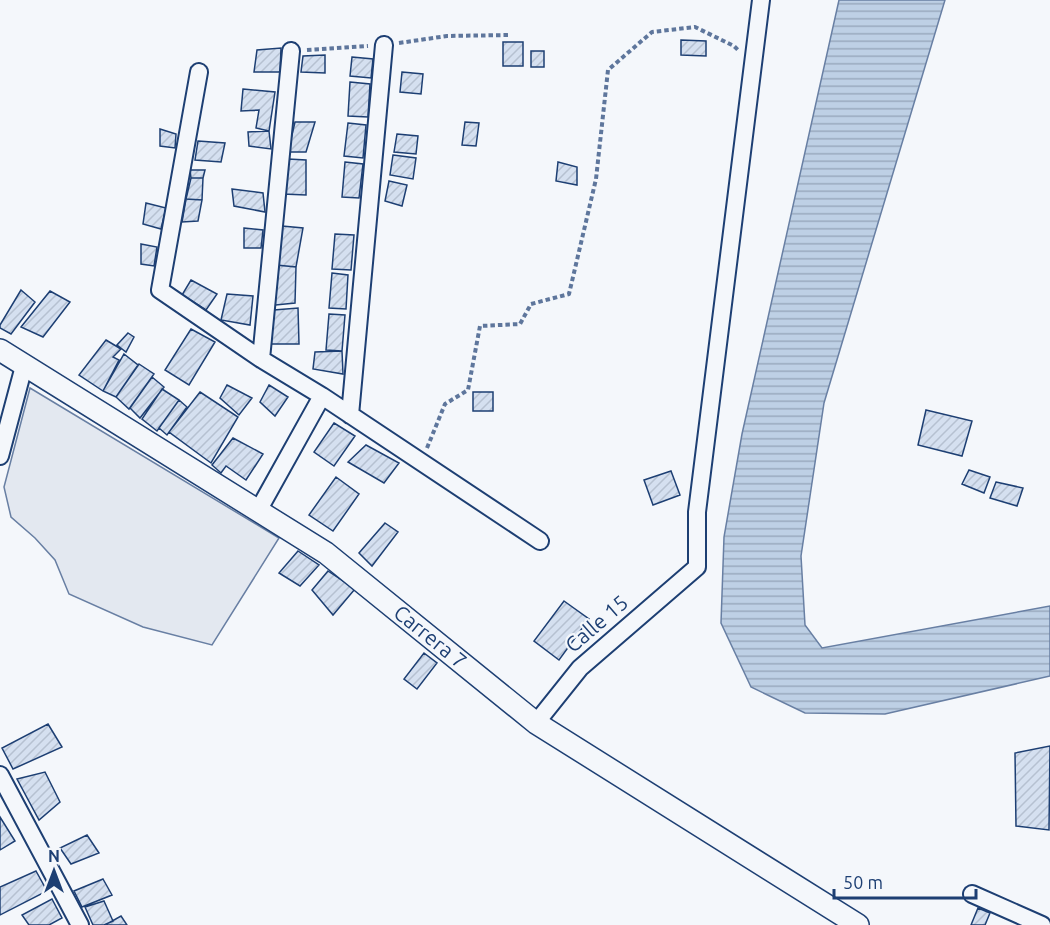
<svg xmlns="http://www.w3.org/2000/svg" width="1050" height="925" viewBox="0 0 1050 925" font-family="Ubuntu,sans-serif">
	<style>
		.parking { fill: #e3e8f0; stroke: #687fa3; stroke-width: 1.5 }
		.water { fill: url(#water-rules); stroke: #687fa3; stroke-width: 1.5 }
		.building { fill: url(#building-hatch); stroke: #1d3f73; stroke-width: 1.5 }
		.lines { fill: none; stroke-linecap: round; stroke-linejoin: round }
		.minor-casing { stroke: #1d3f73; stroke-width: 20 }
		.tertiary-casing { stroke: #1d3f73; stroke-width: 24 }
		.path { stroke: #5e769c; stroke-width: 4; stroke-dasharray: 4.5 3; stroke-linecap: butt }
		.minor { stroke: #f4f7fb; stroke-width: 16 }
		.tertiary { stroke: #f4f7fb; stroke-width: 21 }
		.labels { text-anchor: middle; stroke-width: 4.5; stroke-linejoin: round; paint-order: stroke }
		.street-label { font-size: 21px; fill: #1d3f73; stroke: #f4f7fb }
	</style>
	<defs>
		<pattern id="water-rules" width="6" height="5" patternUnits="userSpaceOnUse" patternTransform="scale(1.5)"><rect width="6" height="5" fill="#bed0e5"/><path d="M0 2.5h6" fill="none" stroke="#9aaabe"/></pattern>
		<pattern id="building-hatch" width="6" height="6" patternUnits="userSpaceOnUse" patternTransform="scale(1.5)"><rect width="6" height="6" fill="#d5e0f0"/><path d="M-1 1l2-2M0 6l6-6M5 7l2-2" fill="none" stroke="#b6c1d1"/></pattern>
	</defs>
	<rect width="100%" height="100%" fill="#f4f7fb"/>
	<!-- parking -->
	<path class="parking" d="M30,388L279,538L212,645L143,627L69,594L55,560L35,538L11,517L4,487Z"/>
	<!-- water -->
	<path class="water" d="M839,0H945L824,403L801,556L805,625L822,648L1050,606V676L885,714L805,713L751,687L721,623L724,537L742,434Z"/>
	<!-- building -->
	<path class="building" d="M681,40L706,41V56L681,55Z
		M503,42H523V66H503Z
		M281,48L280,72H254L257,50Z
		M531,51H544V67H531Z
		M325,55V73L301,72L303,56Z
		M352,57L373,59L371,78L350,76Z
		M402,72L423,74L421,94L400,92Z
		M350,82L370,84L368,117L348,116Z
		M243,89L275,92L269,131L256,128L259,110L241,111Z
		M295,122H315L306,152H288Z
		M465,122L479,123L476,146L462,145Z
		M348,123L366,125L363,158L344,156Z
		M160,129L176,134L175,148L160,146Z
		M269,131L271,149L249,146L248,132Z
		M397,134L418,136L416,154L394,152Z
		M198,141L225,143L221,162L195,160Z
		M393,155L416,158L413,179L390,175Z
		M288,159L306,160V195L283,194Z
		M345,162L363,164L359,198L342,197Z
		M558,162L577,167V185L556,181Z
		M190,170H205L203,178H191Z
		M191,178H203L202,200L186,199Z
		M389,181L407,185L402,206L385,201Z
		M232,189L263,193L265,212L234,206Z
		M186,199L202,200L198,221L182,222Z
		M146,203L166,208L161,229L143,224Z
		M282,226L303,228L296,267L276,265Z
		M244,228L263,230L261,248H244Z
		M335,234L354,235L351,270L332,269Z
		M141,244L157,247L154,266L141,264Z
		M276,265L296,267L295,303L266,306Z
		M332,273L348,275L346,309L329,308Z
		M191,280L217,294L206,310L182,295Z
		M21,290L35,302L11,334L0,328V325Z
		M50,291L70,302L43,337L21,327Z
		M227,294L253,296L250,325L221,320Z
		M298,308L299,344H263L274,310Z
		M329,314L345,315L342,351L326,350Z
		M191,329L215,342L189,385L165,370Z
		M128,333L134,337L126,352L117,345Z
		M106,340L121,349L113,357L119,360L103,391L79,375Z
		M342,351L343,374L313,369L315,352Z
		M124,354L138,365L116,397L103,391Z
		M139,364L154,374L129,409L116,397Z
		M152,377L164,387L140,418L130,408Z
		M227,385L252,398L239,415L220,398Z
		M269,385L288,397L275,416L260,402Z
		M162,389L179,400L157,431L142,419Z
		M200,392L238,417L211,463L169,432Z
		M473,392H493V411H473Z
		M179,400L187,407L167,435L159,428Z
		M926,410L972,421L962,456L918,445Z
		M334,423L355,436L334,466L314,452Z
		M233,438L263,454L246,480L226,466L221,473L212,465Z
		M366,445L399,463L384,483L348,462Z
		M969,470L990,477L984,493L962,484Z
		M671,471L680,495L653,505L644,480Z
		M336,477L359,494L333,531L309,515Z
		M996,482L1023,488L1017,506L990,498Z
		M385,523L398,532L372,566L359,553Z
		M298,551L319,565L300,586L279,573Z
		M328,571L355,589L333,615L312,590Z
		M564,601L589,619L559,660L534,641Z
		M424,653L437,663L417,689L404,679Z
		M48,724L62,747L13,769L2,748Z
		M1050,746L1049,830L1016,826L1015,753Z
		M45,772L60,802L39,820L17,779Z
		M0,817L15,841L0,850Z
		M87,835L99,853L71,864L60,848Z
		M36,871L47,891L0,915V887Z
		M103,879L112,895L82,907L74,891Z
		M52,899L62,918L49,925H29L22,915Z
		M104,901L113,921L104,925H93L85,907Z
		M978,908L990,913L985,925H971Z
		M121,916L127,925H105Z"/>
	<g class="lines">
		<defs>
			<path id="minor" d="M199,72L160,290L261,359L322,396L540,541
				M261,359L291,51
				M350,415L384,45
				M0,456L24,366
				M258,511L322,396
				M536,723L580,668L697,567V512L761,0
				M0,775L80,925
				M972,894L1042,925"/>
			<path id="tertiary" d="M0,350L326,553L536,723L858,925"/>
		</defs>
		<!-- minor casing -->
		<use href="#minor" class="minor-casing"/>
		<!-- tertiary casing -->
		<use href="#tertiary" class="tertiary-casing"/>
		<!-- path -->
		<path class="path" d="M399,43L447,36L509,35
			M307,50L368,46
			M427,448L445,404L468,390L480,326L520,324L531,304L569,294L596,179L608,70L652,32L695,27L734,46L738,50"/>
		<!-- minor -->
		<use href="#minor" class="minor"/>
		<!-- tertiary -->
		<use href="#tertiary" class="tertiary"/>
	</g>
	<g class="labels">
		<!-- street labels -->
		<g class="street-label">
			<text transform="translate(597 624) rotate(-41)" y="7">Calle 15</text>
			<text transform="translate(430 637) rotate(39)" y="7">Carrera 7</text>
		</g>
	</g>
	<!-- north arrow -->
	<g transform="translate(54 871)" stroke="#f4f7fb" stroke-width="4.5" paint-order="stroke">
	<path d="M0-4.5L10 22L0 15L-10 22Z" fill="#1d3f73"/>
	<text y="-9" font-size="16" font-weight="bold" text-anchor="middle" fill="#1d3f73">N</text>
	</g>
	<!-- scale -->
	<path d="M834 889v9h142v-9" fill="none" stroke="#1d3f73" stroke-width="3"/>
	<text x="843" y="889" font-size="18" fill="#1d3f73" stroke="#f4f7fb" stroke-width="4.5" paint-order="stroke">50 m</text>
</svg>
